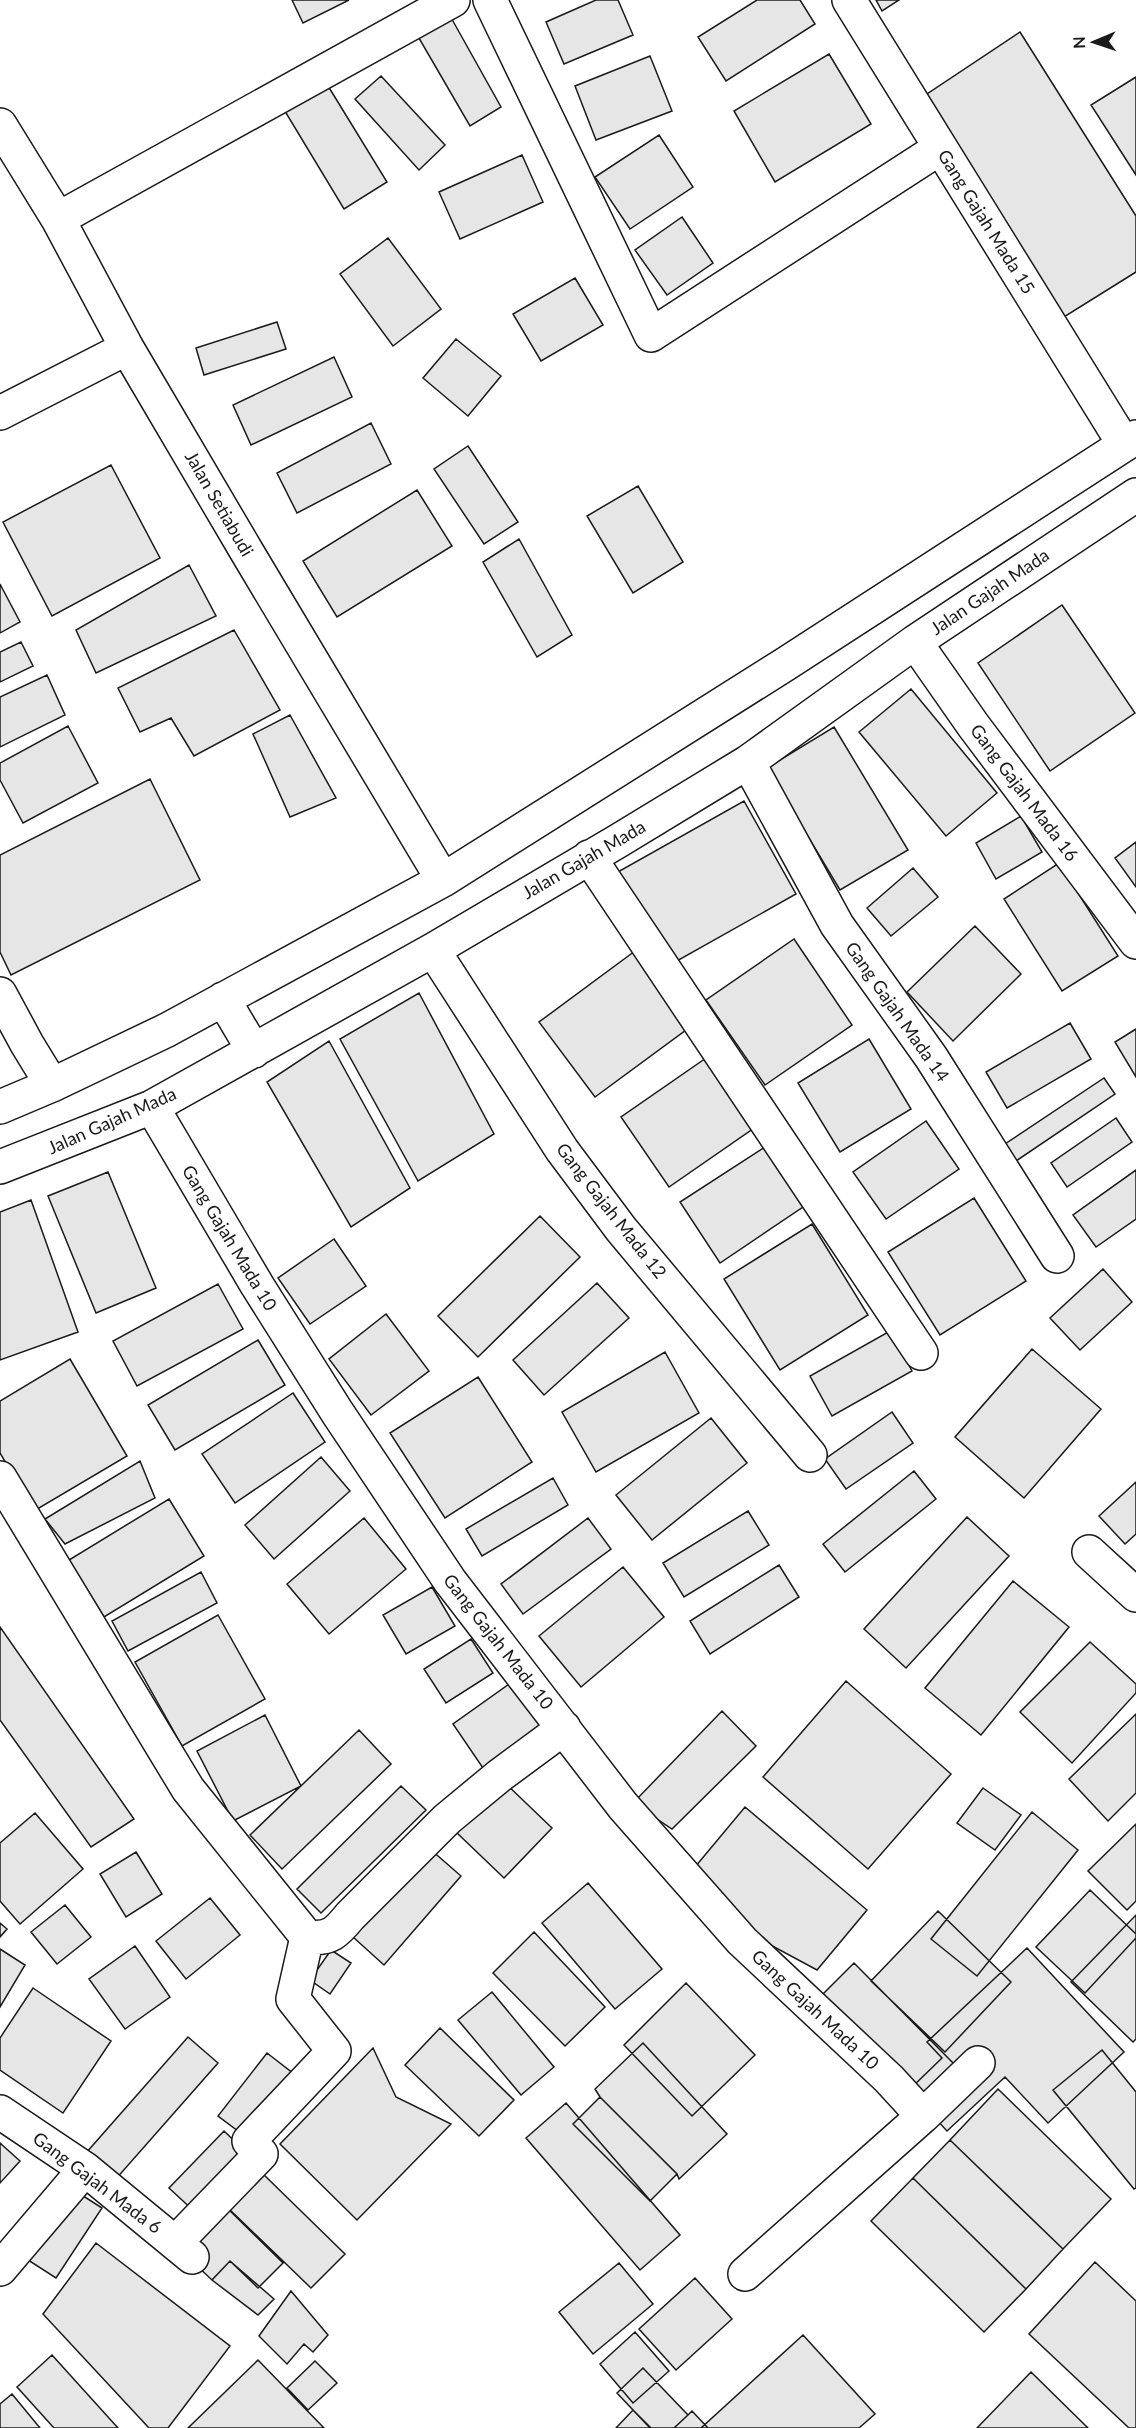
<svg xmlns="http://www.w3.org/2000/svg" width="1136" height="2428" viewBox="0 0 1136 2428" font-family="Lato,sans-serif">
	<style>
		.building { fill: #e6e6e6; stroke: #1a1a1a; stroke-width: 1.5 }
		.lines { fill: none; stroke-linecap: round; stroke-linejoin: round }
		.minor-casing { stroke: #1a1a1a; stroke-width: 36 }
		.minor { stroke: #fff; stroke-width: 33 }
		.labels { text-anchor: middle; stroke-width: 4.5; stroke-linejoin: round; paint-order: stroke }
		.street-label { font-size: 18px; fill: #1a1a1a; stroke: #fff }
	</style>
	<rect width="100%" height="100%" fill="#fff"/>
	<!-- building -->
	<path class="building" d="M292,0H349L303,23Z
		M596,0H618L633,35L564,64L546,22Z
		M757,0H800L815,24L726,81L698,37Z
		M876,0H899L882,11Z
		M449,14L501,107L470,126L416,33Z
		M1020,32L1136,216V272L1064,317L927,94Z
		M829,54L871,124L775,182L734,111Z
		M650,56L672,111L596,140L575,86Z
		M381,76L445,145L419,170L355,99Z
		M1136,77V175L1091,105Z
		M325,81L387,182L344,209L283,108Z
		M659,135L693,187L630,229L595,177Z
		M522,155L543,202L460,239L439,192Z
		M682,217L713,263L667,295L635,250Z
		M388,238L441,309L393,346L340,274Z
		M575,278L603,325L541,361L513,314Z
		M277,322L286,349L204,375L196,348Z
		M456,339L501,376L468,416L423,378Z
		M334,357L352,397L251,445L233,405Z
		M371,423L391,464L297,513L277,473Z
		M468,446L518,522L484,544L434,469Z
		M111,465L160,558L52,616L3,522Z
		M638,486L683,562L633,593L587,516Z
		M417,490L452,546L337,617L303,561Z
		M519,539L572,635L537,657L483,562Z
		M189,565L216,616L96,673L76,630Z
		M0,584L20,622L0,633Z
		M1062,605L1135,713L1050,771L978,663Z
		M234,630L280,710L194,756L171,718L140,732L118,688Z
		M21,642L33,666L0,682V652Z
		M47,675L65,715L0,747V697Z
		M911,689L997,793L946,836L859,732Z
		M290,715L336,798L290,817L253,734Z
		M68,726L98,783L23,823L0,780V763Z
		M834,727L908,850L840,890L767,768Z
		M150,779L200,880L11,975L0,952V855Z
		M744,801L796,894L668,966L616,873Z
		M1021,816L1042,852L996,879L976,843Z
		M1136,842V887L1115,858Z
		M1059,863L1118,956L1062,991L1004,899Z
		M913,868L938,897L891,936L867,908Z
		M975,926L1021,974L953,1041L907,992Z
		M794,939L852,1025L765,1085L706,1000Z
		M635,951L690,1027L595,1097L539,1022Z
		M419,993L494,1134L418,1181L340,1039Z
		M1070,1023L1091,1059L1007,1108L986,1072Z
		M1136,1029V1077L1115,1042Z
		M869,1039L911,1109L840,1152L798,1083Z
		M329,1041L410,1188L351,1227L267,1082Z
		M709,1056L757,1126L669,1187L621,1117Z
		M1104,1078L1115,1094L1016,1161L1005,1144Z
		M1116,1118L1132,1142L1067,1187L1051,1163Z
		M926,1121L959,1169L886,1219L853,1172Z
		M765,1147L803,1207L720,1263L680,1202Z
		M1136,1170V1219L1096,1247L1073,1215Z
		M108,1172L156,1288L96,1313L48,1196Z
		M974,1198L1026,1281L940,1335L888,1252Z
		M31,1200L78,1332L0,1360V1212Z
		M540,1216L580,1257L478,1357L438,1316Z
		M812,1224L868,1315L780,1370L724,1279Z
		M334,1239L366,1286L310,1324L278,1278Z
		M1103,1269L1132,1302L1080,1350L1050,1318Z
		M597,1283L629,1318L544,1395L513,1360Z
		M218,1284L243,1329L137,1386L113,1341Z
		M386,1314L429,1371L371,1415L329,1359Z
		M890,1331L912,1371L832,1416L810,1376Z
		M258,1340L285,1385L175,1450L148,1405Z
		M1032,1349L1101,1409L1024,1498L955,1437Z
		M665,1352L699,1413L596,1472L562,1412Z
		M70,1359L127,1456L34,1511L0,1453V1401Z
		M478,1377L532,1462L445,1518L390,1433Z
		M293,1393L325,1442L235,1503L202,1454Z
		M892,1412L913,1443L846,1489L825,1459Z
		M711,1418L747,1463L652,1540L616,1495Z
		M321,1457L350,1491L274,1559L245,1525Z
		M140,1461L155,1498L65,1544L45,1519Z
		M914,1471L936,1499L845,1572L823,1544Z
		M553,1478L568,1505L482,1556L466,1529Z
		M1136,1482V1534L1125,1544L1099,1516Z
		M169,1499L204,1556L104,1617L69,1560Z
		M748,1511L769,1545L684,1597L663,1563Z
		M967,1517L1009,1556L906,1668L864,1629Z
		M364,1518L406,1569L329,1634L287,1584Z
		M588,1518L611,1549L523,1614L501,1584Z
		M779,1565L799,1597L710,1654L690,1621Z
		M623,1567L664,1617L581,1687L539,1636Z
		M201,1572L217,1603L128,1651L112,1621Z
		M1013,1581L1069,1627L981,1735L925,1688Z
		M432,1587L455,1626L406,1654L383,1615Z
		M218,1615L265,1699L182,1746L135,1662Z
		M0,1627L134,1819L91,1847L0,1720Z
		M471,1639L493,1673L446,1703L424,1669Z
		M1090,1642L1136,1684V1693L1072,1763L1020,1712Z
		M519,1677L552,1724L485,1771L453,1724Z
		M846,1681L951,1774L868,1869L763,1777Z
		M722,1711L756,1746L672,1829L633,1803Z
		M1136,1714V1793L1108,1821L1069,1779Z
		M265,1715L301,1786L233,1821L197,1751Z
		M359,1730L391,1764L282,1869L250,1835Z
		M504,1782L552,1828L504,1878L456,1832Z
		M401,1786L426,1810L321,1913L297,1889Z
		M983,1788L1021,1815L995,1850L957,1823Z
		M745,1807L867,1910L817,1970L754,1936L695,1867Z
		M1032,1812L1078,1850L977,1976L931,1939Z
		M35,1813L83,1869L20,1924L0,1901V1843Z
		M1136,1824V1901L1127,1910L1088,1871Z
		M430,1849L461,1876L384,1965L353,1937Z
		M136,1852L162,1894L126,1917L100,1874Z
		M588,1883L662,1969L615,2009L542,1923Z
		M1090,1890L1136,1934V1938L1085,1993L1036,1947Z
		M210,1898L240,1935L186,1979L156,1941Z
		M65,1905L91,1937L57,1964L31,1932Z
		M938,1911L1011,1982L945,2052L871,1981Z
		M1136,1915V2039L1133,2042L1071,1982Z
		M0,1923L7,1929L0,1937Z
		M534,1932L605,2007L565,2046L493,1973Z
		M135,1946L170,1997L125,2029L89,1979Z
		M1027,1948L1124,2052L1048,2123L1005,2077L947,2131L909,2090L942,2058L927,2042Z
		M0,1949L25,1965L0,2007Z
		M331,1950L351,1963L330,1994L310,1980Z
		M854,1963L957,2067L918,2106L815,2002Z
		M686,1983L755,2055L692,2116L624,2045Z
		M33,1988L111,2041L63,2113L0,2070V2038Z
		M492,1992L554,2067L521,2095L458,2020Z
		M440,2028L514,2100L479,2136L405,2065Z
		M188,2037L218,2063L115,2180L86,2153Z
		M643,2043L727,2134L679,2179L677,2174L600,2097L595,2089Z
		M373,2048L396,2097L451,2124L357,2220L280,2144Z
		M1102,2050L1136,2092V2188L1134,2189L1053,2090Z
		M267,2053L294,2074L246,2137L218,2116Z
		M998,2089L1111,2199L1063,2249L950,2140Z
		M600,2097L677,2174L650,2201L573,2124Z
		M566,2103L680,2235L640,2270L526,2138Z
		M224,2131L250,2156L196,2213L169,2188Z
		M950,2140L1063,2249L1026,2289L913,2178Z
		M0,2143L20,2161L0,2183Z
		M261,2172L345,2254L311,2288L227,2207Z
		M913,2178L1026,2289L984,2332L871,2221Z
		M74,2190L102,2208L56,2278L28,2260Z
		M222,2203L283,2263L258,2288L230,2261L212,2280L179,2249Z
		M96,2243L230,2346L168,2428H149L43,2314Z
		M230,2261L274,2299L258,2315L212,2280Z
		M1095,2262L1136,2301V2428H1129L1029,2334Z
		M619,2263L653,2304L593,2354L559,2312Z
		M695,2278L732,2319L676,2370L639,2329Z
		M291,2291L328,2335L313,2352L304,2344L287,2364L259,2336Z
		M635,2332L669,2371L633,2403L600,2364Z
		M803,2335L875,2414L859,2428H701Z
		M52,2355L118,2428H54L17,2387Z
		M258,2360L324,2428H188Z
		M315,2361L337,2383L308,2410L287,2388Z
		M643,2368L688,2415L674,2428H650L617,2393Z
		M1031,2372L1088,2428H977Z
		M12,2394L40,2428H0V2404Z
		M633,2410L651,2428H616Z
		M692,2411L708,2428H674L688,2415Z"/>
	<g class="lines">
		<defs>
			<path id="minor" d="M490,0L651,335L940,148
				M849,0L1124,444
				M0,125L58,219L127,348L247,552L443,880
				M58,219L453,0
				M0,413L127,348
				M915,642L973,725L1136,942
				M748,762L837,925L931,1057L1057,1256
				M589,857L921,1353
				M433,950L562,1150L621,1229L810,1455
				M0,994L27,1044L52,1085
				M223,999L254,1051
				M0,1107L52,1085L167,1030L443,880L784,665L1136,437
				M152,1107L257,1285L337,1412L450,1581L623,1806L742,1941L889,2079L923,2116
				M0,1167L152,1107L433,950L618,841L748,762L915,642L1136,495
				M0,1478L188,1789L307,1937C330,1940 337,1932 350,1916L447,1819L499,1776L564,1728
				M1089,1552L1136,1595
				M0,2112L85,2169L192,2257
				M175,2243L261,2154L249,2141L334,2051L293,1999L307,1937
				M0,2269L85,2169
				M745,2274L923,2116L978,2063"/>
		</defs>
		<!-- minor casing -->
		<use href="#minor" class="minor-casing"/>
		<!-- minor -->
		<use href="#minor" class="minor"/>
	</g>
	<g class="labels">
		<!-- street labels -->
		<g class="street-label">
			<text transform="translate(986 222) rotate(58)" y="6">Gang Gajah Mada 15</text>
			<text transform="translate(219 504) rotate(60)" y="6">Jalan Setiabudi</text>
			<text transform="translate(990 592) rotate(-34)" y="6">Jalan Gajah Mada</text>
			<text transform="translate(1024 793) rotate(53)" y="6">Gang Gajah Mada 16</text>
			<text transform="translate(584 860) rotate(-30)" y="6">Jalan Gajah Mada</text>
			<text transform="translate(897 1012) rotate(55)" y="6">Gang Gajah Mada 14</text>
			<text transform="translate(112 1121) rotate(-24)" y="6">Jalan Gajah Mada</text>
			<text transform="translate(611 1211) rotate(52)" y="6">Gang Gajah Mada 12</text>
			<text transform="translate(229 1238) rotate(59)" y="6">Gang Gajah Mada 10</text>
			<text transform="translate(498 1642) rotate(52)" y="6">Gang Gajah Mada 10</text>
			<text transform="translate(815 2010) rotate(43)" y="6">Gang Gajah Mada 10</text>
			<text transform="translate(97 2183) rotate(37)" y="6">Gang Gajah Mada 6</text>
		</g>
	</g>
	<!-- north arrow -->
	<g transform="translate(1094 42) rotate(268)" stroke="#ffffff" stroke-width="4.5" paint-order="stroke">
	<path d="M0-4.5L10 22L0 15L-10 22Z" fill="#1a1a1a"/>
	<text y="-9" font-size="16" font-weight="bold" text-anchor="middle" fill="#1a1a1a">N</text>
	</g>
</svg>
